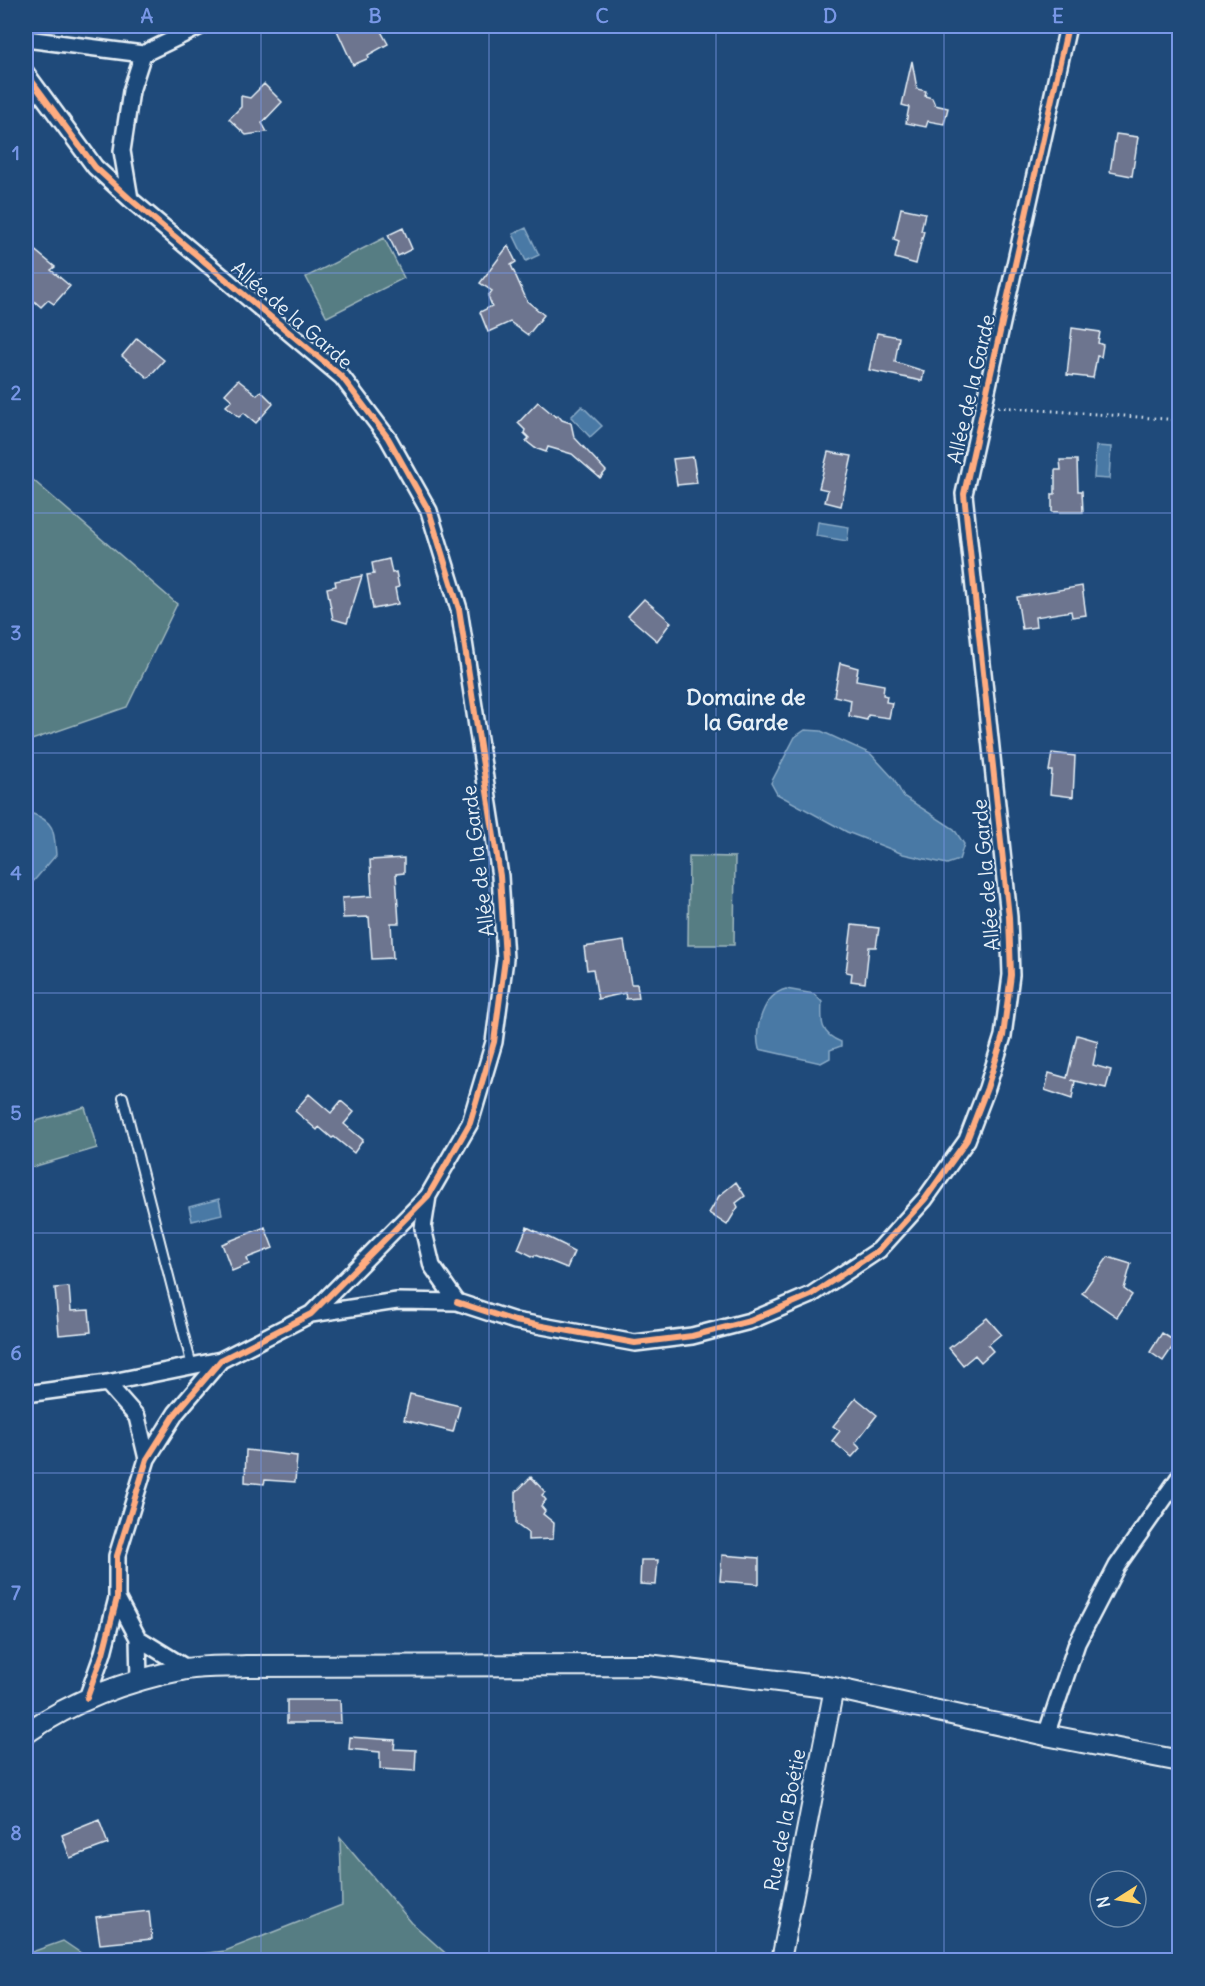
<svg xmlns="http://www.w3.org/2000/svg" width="1205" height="1986" viewBox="0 0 1205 1986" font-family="Delius,sans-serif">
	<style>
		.green { fill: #567d83; stroke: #9fb7be; stroke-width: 1.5 }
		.water { fill: #4879a5; stroke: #88a9c6; stroke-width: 1.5 }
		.building { fill: #6d748f; stroke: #e8f1f8; stroke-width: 1.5 }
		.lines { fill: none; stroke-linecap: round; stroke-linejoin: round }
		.service-casing { stroke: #e8f1f8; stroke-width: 12 }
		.minor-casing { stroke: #e8f1f8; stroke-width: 20 }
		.tertiary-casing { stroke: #e8f1f8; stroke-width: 22 }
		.secondary-casing { stroke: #e8f1f8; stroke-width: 24 }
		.path { stroke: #e8f1f8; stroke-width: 3; stroke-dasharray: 1.5 4.5; stroke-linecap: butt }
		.service { stroke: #1f4a7a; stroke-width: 8 }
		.minor { stroke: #1f4a7a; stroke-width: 15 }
		.tertiary { stroke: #1f4a7a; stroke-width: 18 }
		.secondary { stroke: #1f4a7a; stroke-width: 20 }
		.cycleway-casing { stroke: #1f4a7a; stroke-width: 10 }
		.cycleway { stroke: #ffac80; stroke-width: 6 }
		.grid { fill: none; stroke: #7897e6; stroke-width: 1.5; stroke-opacity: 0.55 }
		.labels { text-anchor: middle; stroke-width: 4.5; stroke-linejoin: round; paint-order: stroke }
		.street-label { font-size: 20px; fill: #e8f1f8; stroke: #1f4a7a }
		.quarter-label { font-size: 22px; font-weight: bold; fill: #e8f1f8; stroke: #1f4a7a }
		.neatline { fill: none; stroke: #7897e6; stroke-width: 2 }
		.grid-label { font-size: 20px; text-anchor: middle; font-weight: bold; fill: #7897e6 }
	</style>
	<rect width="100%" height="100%" fill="#1f4a7a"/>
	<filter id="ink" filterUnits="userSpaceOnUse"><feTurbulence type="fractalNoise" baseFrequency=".0167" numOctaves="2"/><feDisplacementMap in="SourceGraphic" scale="12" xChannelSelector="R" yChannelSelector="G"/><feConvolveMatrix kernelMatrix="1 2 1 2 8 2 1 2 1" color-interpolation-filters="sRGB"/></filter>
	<g filter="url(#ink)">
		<!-- green -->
		<path class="green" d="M384,238L404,278L327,317L306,277Z
			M26,474L177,604L127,707L26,742Z
			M689,856L735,857L734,945H688Z
			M85,1107L97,1148L26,1169V1124Z
			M340,1838L412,1923L453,1960H153L225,1951L342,1905Z
			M63,1941L91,1960H26V1954Z"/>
		<!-- water -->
		<path class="water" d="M526,228L539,255L526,261L513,234Z
			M582,406L602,426L590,437L571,417Z
			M1096,446L1111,447L1109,479L1094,478Z
			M818,522L849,527L847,541L816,536Z
			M805,730L821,731L871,754L894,779L903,796L954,829L964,844L959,860L947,864L903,854L847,832L777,794L771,783L795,737Z
			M33,814C56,822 54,834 56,855L26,890V817Z
			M786,989L814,994L822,1002C821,1022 820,1034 841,1042V1046L830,1050V1058L821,1063L759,1049C754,1029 763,995 786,989Z
			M219,1199L222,1214L192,1221L189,1207Z"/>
		<!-- building -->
		<path class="building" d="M335,26H378L388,44L368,55L369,58L353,65Z
			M912,61L917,89L926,91L925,96L932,98L935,105L948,108L944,124L928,121L926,127L906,123L909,107L902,105Z
			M264,84L282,102L262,123L267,132L246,135L229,119L241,107V96L250,98Z
			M1116,134L1138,137L1132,176L1110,172Z
			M901,208L925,213L921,231H924L916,264L895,258L899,241L894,239Z
			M403,228L412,249L398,256L388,235Z
			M508,246L516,262L511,265L527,301L544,315L528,335L510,322L488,332L480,312L492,306L488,296L492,291L480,283Z
			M32,248L55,267L51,270L70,286L54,304L48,300L41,307L26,294V256Z
			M1072,328L1100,332L1098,343L1103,345L1101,357L1097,356L1093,378L1067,375Z
			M877,333L899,337L895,362L924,371L922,381L869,370Z
			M137,338L164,360L148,378L122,356Z
			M238,380L257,395L261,391L272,402L273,404L256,423L244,413L239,417L226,406L232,400L225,394Z
			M538,402L556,417L558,415L562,420L571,423L574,437L606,471L600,478L572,454L548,447L546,452L535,448L526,441L529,438L524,433L525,430L518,423Z
			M828,452L852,456L841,506L825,502L828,490L819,488Z
			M693,457L697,483L677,485L673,459Z
			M1060,460H1077L1078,491H1082L1083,512H1052V494H1055V470H1061Z
			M389,559L392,573L396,572L399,587L395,588L398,604L373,609L367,575L374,574L372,563Z
			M362,576L347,623L333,619L327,588L336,586L335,581Z
			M1082,586L1086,615L1072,617L1071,611L1035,617L1036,627L1022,629L1017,597Z
			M644,599L671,622L657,641L628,616Z
			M840,663L858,668L856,680L884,685L883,695L887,696L886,702L892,703L889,718L868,715L867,720L849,716L851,700L834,696Z
			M1052,753L1075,756L1073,797L1050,794L1052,771H1049Z
			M404,858V873L396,874L399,923H391L393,958L372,959L369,917L343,918L342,898L372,896L370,860Z
			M852,925L879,928L876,947H869L865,983L851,981L852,973L846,972Z
			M624,941L631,984H637L639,998L626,999L625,993L598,999L593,969L587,970L584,947Z
			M1077,1035L1098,1041L1093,1065L1111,1070L1106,1088L1071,1080L1075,1081L1072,1099L1045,1090L1049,1073L1067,1078Z
			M309,1094L331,1113L341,1101L354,1112L344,1124L363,1140L354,1153L334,1137L332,1138L319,1127L317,1130L295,1111Z
			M736,1182L745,1196L736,1203L738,1207L727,1225L709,1213L719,1196Z
			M265,1227L273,1248L247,1258L249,1264L232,1271L222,1244Z
			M527,1227L566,1246V1248L574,1252L567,1268L535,1255L534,1257L518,1249Z
			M1108,1257L1131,1264L1124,1289L1132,1295L1117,1317L1082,1293Z
			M69,1287L71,1311L89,1310L91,1332L59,1335L55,1288Z
			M987,1318L1001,1334L988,1345L993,1351L981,1362L975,1355L963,1365L949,1348Z
			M1162,1333L1176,1342L1163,1361L1150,1352Z
			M410,1394L460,1406L453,1432L404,1420Z
			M856,1398L877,1415L855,1443L860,1448L852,1457L832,1441L840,1431L833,1426Z
			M246,1450L297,1456L295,1482L265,1480L264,1484L245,1482Z
			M531,1477L545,1492L542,1495L546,1500L541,1506L545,1511L543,1514L554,1523L553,1539L528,1540V1533L516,1524V1492Z
			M722,1555L759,1558V1584L720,1581Z
			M641,1560H658L656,1585L640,1584Z
			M287,1700H340L341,1723H287Z
			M350,1737L395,1740L394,1749L416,1750L415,1771L380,1769V1752L349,1749Z
			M99,1820L108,1844L70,1858L62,1835Z
			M149,1911L152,1939L100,1944L96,1917Z"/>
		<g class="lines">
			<defs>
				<path id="service" d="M123,1097L192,1366"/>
				<path id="minor" d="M26,39L143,54L131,91L122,151L130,199
					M143,54L201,26
					M26,73L95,167L130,199L342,377L388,438L429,511L459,609L500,876L505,959L494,1042L470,1123L428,1196L311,1314L221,1360L176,1413L147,1459L117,1556V1598L103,1653L87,1698
					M457,1302L515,1321L635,1343L692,1336L750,1321L811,1295L879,1250L925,1199L967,1140L987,1088L1003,1036L1011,975L1009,917L964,494L1068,26
					M311,1314L397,1301L457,1302L432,1266L423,1228L428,1196
					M107,1383L137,1417L147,1459
					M26,1394L107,1383L221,1360
					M117,1598L138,1638L188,1669
					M138,1638L139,1681
					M1046,1735L1077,1643L1117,1566L1180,1476"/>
				<path id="tertiary" d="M781,1960L834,1688"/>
				<path id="secondary" d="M26,1733C74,1700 129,1680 186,1669C205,1666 226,1667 246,1666L648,1665L834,1688L1046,1735L1180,1761"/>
			</defs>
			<!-- service casing -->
			<use href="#service" class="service-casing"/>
			<!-- minor casing -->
			<use href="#minor" class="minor-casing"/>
			<!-- tertiary casing -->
			<use href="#tertiary" class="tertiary-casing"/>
			<!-- secondary casing -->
			<use href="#secondary" class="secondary-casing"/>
			<!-- path -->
			<path class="path" d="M998,407L1180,420"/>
			<!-- service -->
			<use href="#service" class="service"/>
			<!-- minor -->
			<use href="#minor" class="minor"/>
			<!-- tertiary -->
			<use href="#tertiary" class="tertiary"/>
			<!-- secondary -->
			<use href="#secondary" class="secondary"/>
			<defs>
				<path id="cycleway" d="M26,73L95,167L130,199L342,377L388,438L429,511L459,609L500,876L505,959L494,1042L470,1123L428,1196L311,1314L221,1360L176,1413L147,1459L117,1556V1598L103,1653L87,1698
					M457,1302L515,1321L635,1343L692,1336L750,1321L811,1295L879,1250L925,1199L967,1140L987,1088L1003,1036L1011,975L1009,917L964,494L1068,26"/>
			</defs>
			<!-- cycleway casing -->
			<use href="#cycleway" class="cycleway-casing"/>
			<!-- cycleway -->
			<use href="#cycleway" class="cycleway"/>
		</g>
	</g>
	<!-- grid -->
	<path class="grid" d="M261,26V1960M489,26V1960M716,26V1960M944,26V1960M26,273H1180M26,513H1180M26,753H1180M26,993H1180M26,1233H1180M26,1473H1180M26,1713H1180"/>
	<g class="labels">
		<!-- street labels -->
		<g class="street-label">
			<text transform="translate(292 315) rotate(41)" y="7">Allée de la Garde</text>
			<text transform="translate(971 389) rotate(-77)" y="7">Allée de la Garde</text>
			<text transform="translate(478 861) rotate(-97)" y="7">Allée de la Garde</text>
			<text transform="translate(986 875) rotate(-95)" y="7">Allée de la Garde</text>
			<text transform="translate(785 1820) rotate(-79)" y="7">Rue de la Boétie</text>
		</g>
		<!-- quarter labels -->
		<g class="quarter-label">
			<text x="746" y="705">Domaine de<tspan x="746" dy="25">la Garde</tspan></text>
		</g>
	</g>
	<!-- margin -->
	<rect width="1205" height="1986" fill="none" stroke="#1f4a7a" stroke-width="66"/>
	<!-- north arrow -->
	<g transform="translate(1118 1899) rotate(258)"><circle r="28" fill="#1f4a7a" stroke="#6f8dac" stroke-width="1.5"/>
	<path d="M0-4.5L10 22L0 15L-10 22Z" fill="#ffd166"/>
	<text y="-9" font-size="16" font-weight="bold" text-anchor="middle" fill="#e8f1f8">N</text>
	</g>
	<rect x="33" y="33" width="1139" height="1920" class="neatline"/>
	<g class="grid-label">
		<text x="147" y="23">A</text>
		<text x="375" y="23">B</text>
		<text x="602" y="23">C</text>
		<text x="830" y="23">D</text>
		<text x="1058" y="23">E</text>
		<text x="16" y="160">1</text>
		<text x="16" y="400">2</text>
		<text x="16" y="640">3</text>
		<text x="16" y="880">4</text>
		<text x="16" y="1120">5</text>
		<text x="16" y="1360">6</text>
		<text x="16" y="1600">7</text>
		<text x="16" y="1840">8</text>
	</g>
</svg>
